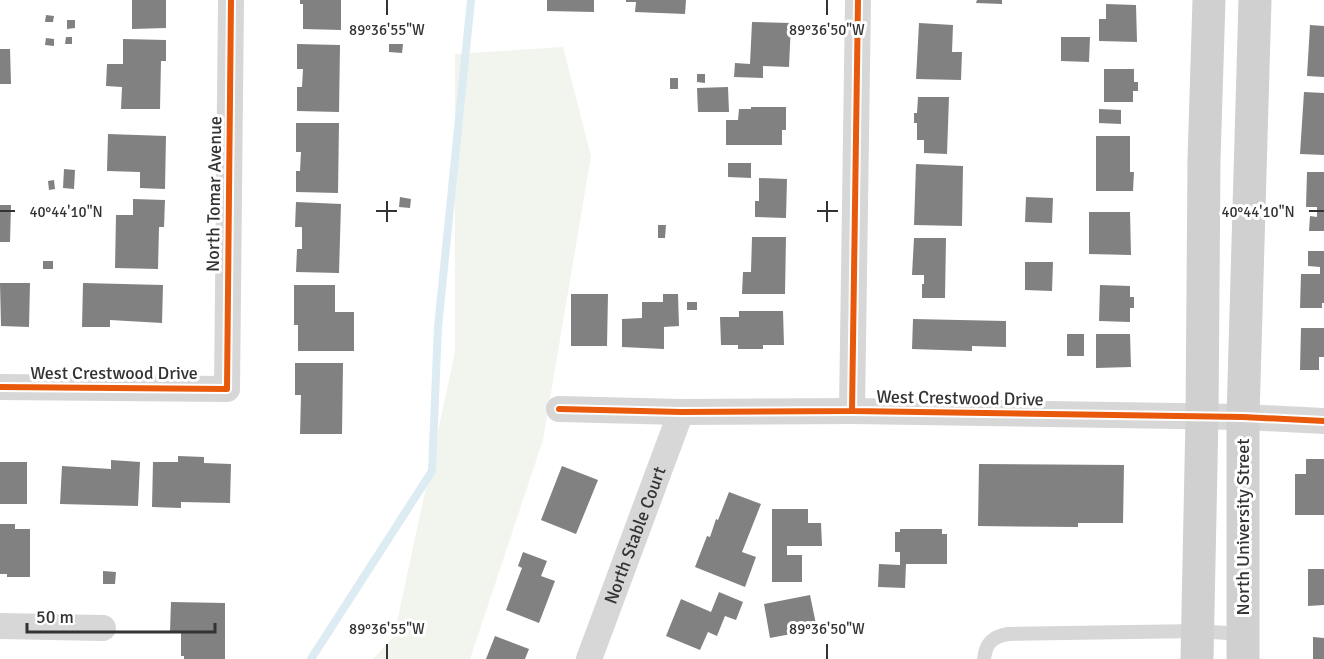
<svg xmlns="http://www.w3.org/2000/svg" width="1324" height="659" viewBox="0 0 1324 659" font-family="Signika,sans-serif">
	<style>
		.green { fill: #f1f5ed }
		.lines { fill: none; stroke-linecap: round; stroke-linejoin: round }
		.stream { stroke: #ddebf3; stroke-width: 8 }
		.building { fill: #818181 }
		.service { stroke: #d7d7d7; stroke-width: 14 }
		.minor { stroke: #d7d7d7; stroke-width: 26 }
		.secondary { stroke: #d0d0d0; stroke-width: 33 }
		.cycleway-casing { stroke: #fff; stroke-width: 10 }
		.cycleway { stroke: #e8590c; stroke-width: 6 }
		.ticks { fill: none; stroke: #333; stroke-width: 2 }
		.labels { text-anchor: middle; stroke-width: 6; stroke-linejoin: round; paint-order: stroke }
		.street-label { font-size: 18px; fill: #333; stroke: #fff }
		.ticks-label { font-size: 15px; text-anchor: middle; fill: #333; stroke: #fff; stroke-width: 6; stroke-linejoin: round; paint-order: stroke }
	</style>
	<rect width="100%" height="100%" fill="#fff"/>
	<!-- green -->
	<path class="green" d="M563,47L591,156L543,440L470,659H373L394,636L455,352V54Z"/>
	<g class="lines">
		<!-- stream -->
		<path class="stream" d="M311,659L432,471L438,327L471,0"/>
	</g>
	<!-- building -->
	<path class="building" d="M132,0H166V28L132,29Z
		M300,0H341V30L303,29V4H300Z
		M547,0H594V12L547,11Z
		M626,0H686L685,14L635,12L636,2H626Z
		M977,0H1002V4L976,3Z
		M1106,4L1136,5L1137,42L1099,41V19H1106Z
		M46,15L54,16L53,22H45Z
		M67,20H75V28L67,29Z
		M752,22L791,23L789,67L763,66V78L734,77L735,63L750,64Z
		M919,23L953,25L952,52H962L961,80L916,79Z
		M1310,25L1324,26V77L1307,76Z
		M66,37H72V44H65Z
		M1061,37H1090L1089,62L1061,61Z
		M46,38L54,39V46L45,45Z
		M123,39L166,40V61H161L160,109H121L122,87L106,86L107,64H123Z
		M297,44L340,45L339,112L297,111V87H302L303,69H297Z
		M389,44H403L402,53L389,52Z
		M0,49H10L11,84H0Z
		M1104,69H1134V82H1138V91H1133V102H1104Z
		M697,74H705V83L697,82Z
		M670,78H678V89H670Z
		M728,87L729,112H698L697,88Z
		M1304,92L1324,93V155L1300,154Z
		M918,97H949L947,154L924,153V140H917V123H914V113H917Z
		M751,107H786V130H782V145H726V120H738L739,109H751Z
		M1099,109L1121,110V124L1099,123Z
		M296,123H339L338,193L296,192V171H300L301,152H296Z
		M108,134L166,136L165,189L140,188V172L107,171Z
		M1096,136H1130V172H1134L1133,191H1096Z
		M728,163H751V178L728,177Z
		M916,164L963,166L962,226L914,225Z
		M64,169L75,170L74,189L63,188Z
		M1307,172H1324V231H1309L1310,216L1317,217V207H1306Z
		M759,178L787,179L786,218L755,217V201H759Z
		M54,180L55,189L49,190L48,181Z
		M400,197L411,199L410,208L399,207Z
		M1026,197L1053,198L1052,223L1025,222Z
		M133,199L165,200L164,227H159L158,269L115,268L116,215H133Z
		M296,202L341,204L339,273L296,272L297,249H302V227H295Z
		M0,205H11L10,242H0Z
		M1089,212H1130L1131,255L1089,254Z
		M658,225H666L665,238H658Z
		M752,237H786L785,294H742L743,272H751Z
		M914,238H946L945,298H922V284H924V275H912Z
		M1308,251H1324V303H1322V308H1300L1301,274H1320V267L1308,266Z
		M43,261H53V269H43Z
		M1025,262H1053L1052,291L1025,290Z
		M0,283H30L29,327L1,326Z
		M83,283L163,285L162,323L110,320V327H82Z
		M294,285H335V312H354V351H298V325H294Z
		M1100,285L1130,286V297H1134V308H1130V322L1099,321Z
		M571,294H608L607,346H571Z
		M663,294H678L679,326L664,327V349L622,347V319L642,318V302H663Z
		M687,302H697V310H687Z
		M739,311H783L784,345H763V349H738V345H721L720,317H739Z
		M913,319L1006,321V347L972,346V351L912,349Z
		M1301,328H1324V357H1319V370H1300Z
		M1067,334H1084V356H1067Z
		M1096,334H1130L1131,367L1096,368Z
		M295,363H343L342,434H300L301,395H295Z
		M178,456L204,457V463L231,464L230,503L181,502V508L152,507L153,462H178Z
		M1306,459H1324V515H1295V474H1306Z
		M111,460L140,462L138,506L60,504L62,466L111,469Z
		M0,462H27V504H0Z
		M979,464L1124,465L1123,523H1078V527L978,526Z
		M562,466L598,480L576,534L541,520Z
		M729,492L761,504L742,552L756,557L745,587L695,567L707,536L710,537L716,519L718,520Z
		M772,509H808V523H821L822,546H787V555H802V582H772Z
		M0,524H15V529H30V577H7V574H0Z
		M900,529H942V534H947V564H906L905,588L878,587L879,564L900,565V552H895V532H900Z
		M523,552L547,561L541,576L555,581L539,623L506,610L522,568L518,566Z
		M1308,569H1324V605L1308,606Z
		M103,571L116,572L115,584H103Z
		M719,592L743,602L736,620L725,616L717,636L708,632L700,650L666,636L681,599L711,612Z
		M810,595L817,629L770,638L764,604Z
		M171,602L225,603V659H184V656H181V633L170,632Z
		M495,636L529,649L525,659H486Z
		M1313,637L1324,638V659H1313Z"/>
	<g class="lines">
		<!-- service -->
		<path class="service" d="M984,659C986,643 992,637 1008,634L1198,631L1242,634"/>
		<!-- minor -->
		<g class="minor">
			<path d="M0,387L227,389L231,0"/>
			<path d="M559,409L681,412L852,411L1243,417L1324,421"/>
			<path d="M852,411L858,0"/>
			<path d="M0,626L103,628"/>
			<path id="s1" d="M589,659L681,412"/>
		</g>
		<!-- secondary -->
		<path class="secondary" d="M1197,659L1202,417L1204,160L1209,0
			M1243,659V417L1255,0"/>
		<defs>
			<path id="cycleway" d="M0,387L227,389L231,0
				M559,409L681,412L852,411L1243,417L1324,421
				M852,411L858,0"/>
		</defs>
		<!-- cycleway casing -->
		<use href="#cycleway" class="cycleway-casing"/>
		<!-- cycleway -->
		<use href="#cycleway" class="cycleway"/>
	</g>
	<!-- ticks -->
	<path class="ticks" d="M387,0V15M827,0V15M387,201V222M827,201V222M0,211H15M376,211H397M817,211H838M1309,211H1324M387,644V659M827,644V659"/>
	<g class="labels">
		<!-- street labels -->
		<g class="street-label">
			<text transform="translate(214 194) rotate(-89)" y="6">North Tomar Avenue</text>
			<text x="114" y="379">West Crestwood Drive</text>
			<text transform="translate(960 398) rotate(1)" y="6">West Crestwood Drive</text>
			<text transform="translate(1243 527) rotate(-90)" y="6">North University Street</text>
			<text dy="6" stroke="none"><textPath href="#s1" startOffset="132">North Stable Court</textPath></text>
		</g>
	</g>
	<g class="ticks-label">
		<text x="387" y="35">89°36'55"W</text>
		<text x="827" y="35">89°36'50"W</text>
		<text x="66" y="217">40°44'10"N</text>
		<text x="1258" y="217">40°44'10"N</text>
		<text x="387" y="634">89°36'55"W</text>
		<text x="827" y="634">89°36'50"W</text>
	</g>
	<!-- scale -->
	<path d="M27 623v9h188v-9" fill="none" stroke="#333333" stroke-width="3"/>
	<text x="36" y="623" font-size="18" fill="#333333" stroke="#ffffff" stroke-width="4.5" paint-order="stroke">50 m</text>
</svg>
